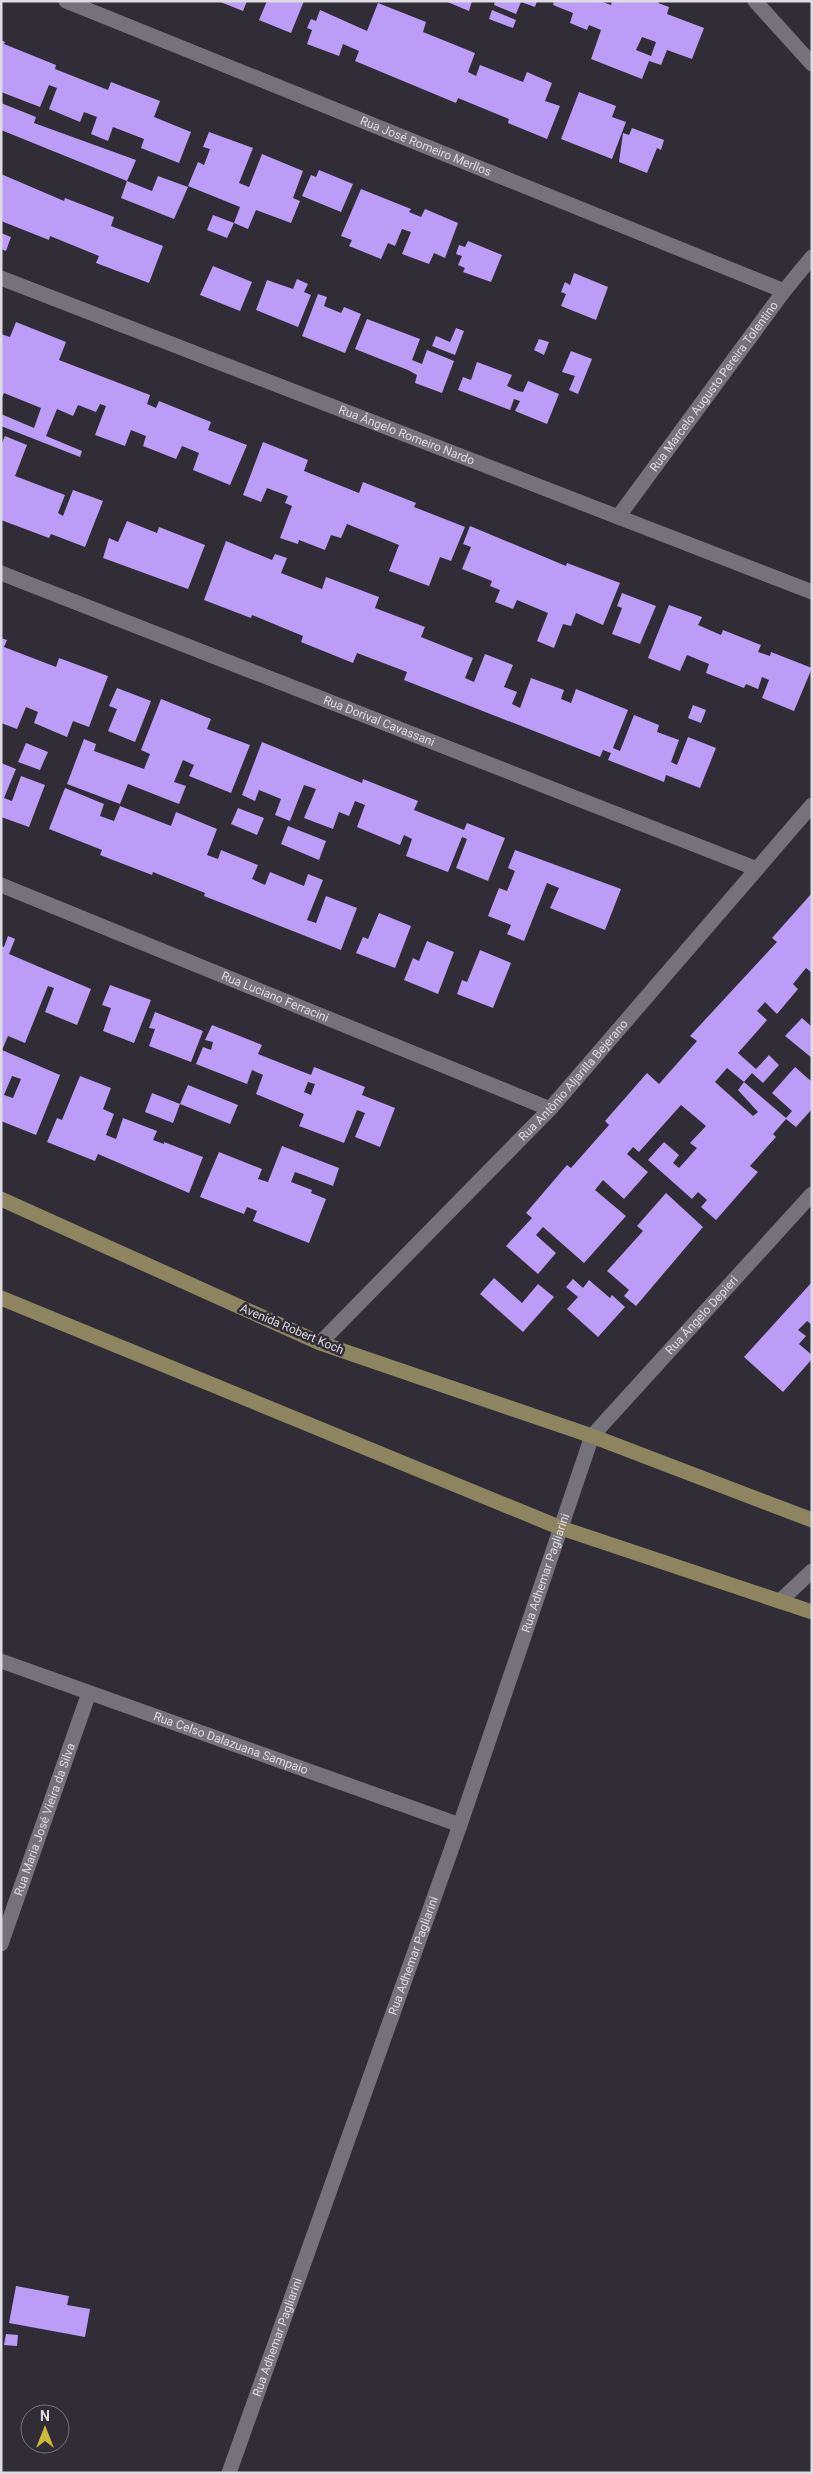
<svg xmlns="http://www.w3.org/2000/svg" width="813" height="2474" viewBox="0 0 813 2474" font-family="Roboto,sans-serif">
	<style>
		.building { fill: #bb9df7; fill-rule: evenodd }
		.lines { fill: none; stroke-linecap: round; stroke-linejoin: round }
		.minor { stroke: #75727c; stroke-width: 15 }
		.primary { stroke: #8c8560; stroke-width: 15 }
		.labels { text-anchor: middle; stroke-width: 5; stroke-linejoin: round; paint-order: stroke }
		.street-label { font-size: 12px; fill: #dddce2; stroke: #302d36 }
	</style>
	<rect width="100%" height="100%" fill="#302d36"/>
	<!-- building -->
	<path class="building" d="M218,1H247L243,11Z
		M267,1H304L291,33L259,20Z
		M445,1H472L469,11Z
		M495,1H537L535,7L521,2L516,14L494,5Z
		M554,1H600L611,5L612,1H660L658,3L669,7L667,14L704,28L692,59L667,50L661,65L649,61L642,79L591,59L601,30L589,25L587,30L570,23L573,13L553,5ZM642,37L656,42L651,56L636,50Z
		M378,3L426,22L423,32L475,53L468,72L476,76L480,65L523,82L527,72L552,83L545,101L560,106L547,139L508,123L509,119L458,98L456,103L355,61L359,51L343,44L339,56L307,44L312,30L307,28L311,19L316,21L320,10L367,31Z
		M492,10L516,20L513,28L489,19Z
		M1,40L5,42L4,44L56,65L55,69L108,90L111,82L160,101L154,117L191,132L179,163L141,148L144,139L113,127L108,141L91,134L97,117L84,112L80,122L49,109L57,88L49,85L40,107L1,92Z
		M579,92L616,106L612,117L626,122L612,159L561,139Z
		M1,103L36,117L34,123L136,160L127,181L1,130Z
		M632,128L664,140L661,150L657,148L647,173L619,162L623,133L629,135Z
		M209,132L253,148L239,183L249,187L262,154L303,171L293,198L300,201L291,223L256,210L248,229L234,223L240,207L188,186L198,162L204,165L210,149L203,147Z
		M319,170L353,184L341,212L302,196L311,175L316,177Z
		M1,174L64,201L65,198L114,217L111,226L163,246L149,283L96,263L99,256L50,236L49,240L1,221Z
		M158,176L188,187L174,219L121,198L127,181L152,191Z
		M361,189L411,209L409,212L421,217L425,209L458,223L445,258L434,253L429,264L402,254L411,232L402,229L395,246L388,243L381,259L349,246L352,240L341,236Z
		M213,215L234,223L227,238L207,230Z
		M1,233L11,237L6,251L1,249Z
		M468,241L502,255L491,282L463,272L465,268L458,265L462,256L456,254L459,245L465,247Z
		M213,266L252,282L240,311L200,295Z
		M574,273L608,287L596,320L561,306L566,294L561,292L565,282L570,285Z
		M297,279L308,284L304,292L311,295L298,327L256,310L267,280L293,289Z
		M318,294L327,297L324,306L341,313L344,307L361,314L345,353L302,336Z
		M367,319L420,339L412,360L422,364L427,350L454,361L442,393L415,383L417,375L408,370L355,349Z
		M16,322L66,342L59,360L150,395L147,404L156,408L159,401L211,422L208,430L247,445L230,485L193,470L199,453L182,446L176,459L143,446L146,436L131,430L125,446L95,435L106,406L100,404L96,412L78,405L73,416L57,409L46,436L82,451L80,457L1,426V414L34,428L41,408L4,393L1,400V334L10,337Z
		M456,328L464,331L455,355L432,346L436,336L450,342Z
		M539,339L549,342L544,355L534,350Z
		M571,351L592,359L578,394L569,390L575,376L562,372Z
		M477,362L512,375L507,386L518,391L523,392L528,381L559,394L547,424L515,411L520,401L514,399L510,410L458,390L463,377L471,380Z
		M5,436L27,445L15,476L65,495L58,513L63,516L73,490L103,501L85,547L51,534L49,538L1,520V445Z
		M263,442L308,460L304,471L359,493L363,482L416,503L414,507L465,527L451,561L440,557L429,586L389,571L399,545L347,524L341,538L331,535L325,550L299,540L298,544L280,538L292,506L285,503L288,496L267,488L261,502L243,495Z
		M127,521L157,533L159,527L205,545L188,589L103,558L109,538L118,542Z
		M470,526L566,566L567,563L620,583L603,625L576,613L571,626L563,624L554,648L537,641L548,613L517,600L513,609L495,602L500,590L490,586L492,581L462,569L471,547L463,544Z
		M226,541L272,560L275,554L287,558L281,573L322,589L326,577L379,597L375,608L425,627L421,637L473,658L465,678L474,682L485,654L513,665L504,687L517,692L512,704L520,708L531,678L564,690L561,699L571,703L576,689L628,710L613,748L620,751L634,715L659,725L657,732L679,740L671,762L677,765L688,737L716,748L700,788L666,775L664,782L608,760L611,753L603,750L600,757L404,680L407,672L357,653L353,663L301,642L303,636L252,615L251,618L204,600Z
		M622,593L656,606L640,644L612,634L622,608L617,606Z
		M669,605L702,617L698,625L721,635L723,630L761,645L758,652L770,656L771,652L812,668L794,711L762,698L769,680L762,677L758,689L746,684L744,688L706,673L709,664L687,655L680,671L648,658Z
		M1,638L7,640L4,647L56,667L59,658L108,676L89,727L73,721L67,737L34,723L38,712L26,707L17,729L1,723Z
		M117,688L151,701L135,742L108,731L117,709L109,706Z
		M161,699L211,719L207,729L250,745L231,793L189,776L194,765L183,760L174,782L186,786L179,804L128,784L120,804L67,784L84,739L96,744L94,751L144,769L150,754L141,750Z
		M693,705L706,710L701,723L688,718Z
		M262,742L362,783L363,779L418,801L414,810L464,830L467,823L505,838L488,881L456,868L467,839L462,837L448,872L406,856L412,839L404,835L400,845L357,827L365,805L355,801L349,816L339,812L333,829L304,818L316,789L304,785L290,821L275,815L281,799L259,790L255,801L242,795Z
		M26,743L48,752L40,770L18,762Z
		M1,763L16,769L4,798L12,801L21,776L45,785L29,827L1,817Z
		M65,788L104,804L100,816L114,821L120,806L171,826L176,812L217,829L207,855L218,859L221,850L258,865L252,879L265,885L270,872L304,886L308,874L323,880L307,920L316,923L326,896L357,908L341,950L204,896L205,893L153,872L152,875L100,855L102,850L49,829Z
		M238,808L264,818L257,835L231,824Z
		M288,826L326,841L319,860L281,844Z
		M515,850L621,889L605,930L550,908L559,888L547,883L524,941L507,934L511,925L488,916L499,888L507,891L515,871L508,868Z
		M812,893V973L806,968L793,984L798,989L777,1014L765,1002L757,1011L767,1020L738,1053L756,1069L769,1055L779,1065L763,1083L752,1073L744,1082L727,1068L715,1082L753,1116L758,1112L738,1090L744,1082L786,1118L792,1111L772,1093L795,1067L812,1082V1109L796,1127L786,1119L773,1134L776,1137L750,1166L758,1172L716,1220L701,1207L707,1200L698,1192L692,1199L648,1160L664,1142L679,1155L673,1163L679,1168L697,1148L690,1143L706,1126L681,1105L639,1152L633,1147L627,1154L648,1172L624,1199L603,1180L595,1190L626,1216L584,1263L543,1227L536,1235L556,1253L538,1274L506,1246L532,1218L526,1213L567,1165L571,1168L609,1125L605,1121L647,1073L659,1084L697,1041L690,1036L777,942L772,938Z
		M379,913L411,926L395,968L356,953L363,937L368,939Z
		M8,936L15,939L9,954L91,989L77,1025L45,1012L54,988L48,986L25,1043L8,1036L2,1050L60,1075L36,1135L1,1121V946L4,947ZM12,1076L21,1079L13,1098L4,1095Z
		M427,941L454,952L438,994L404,980L413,958L419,961Z
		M480,950L511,963L493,1008L457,994L462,980L467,982Z
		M110,985L151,1000L134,1043L103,1031L111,1008L102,1005Z
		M155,1012L203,1031L191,1062L149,1046L155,1029L149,1028Z
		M802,1018L812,1027V1058L785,1036Z
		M212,1025L262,1045L258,1054L311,1075L314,1067L365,1087L362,1095L395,1108L380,1147L355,1137L365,1113L357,1110L344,1143L299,1126L304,1114L256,1094L263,1075L252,1070L247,1084L196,1064L203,1047L211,1050L213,1042L205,1040ZM308,1082L315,1084L311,1095L304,1092Z
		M80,1076L111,1088L103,1109L114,1114L106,1135L116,1139L123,1118L157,1131L153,1140L164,1144V1142L203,1157L189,1193L98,1154L95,1161L47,1142L57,1118L62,1120Z
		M188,1085L238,1105L230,1124L180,1104L173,1123L145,1112L152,1093L180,1104Z
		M282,1146L339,1168L333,1186L295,1172L291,1182L312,1190L311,1193L326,1199L309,1243L253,1221L257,1211L247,1207L244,1214L200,1197L219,1152L262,1169L258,1179L268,1182Z
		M666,1193L703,1227L636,1306L624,1296L629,1290L607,1271L643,1231L637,1226Z
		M494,1278L522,1303L538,1284L554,1297L523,1332L480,1294Z
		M573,1279L583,1288L589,1280L610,1298L612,1295L625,1307L598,1337L567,1309L578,1297L566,1287Z
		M812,1282V1325L807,1321L798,1330L806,1336L799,1344L812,1355V1359L783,1392L744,1357Z
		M16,2286L69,2296L67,2305L90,2309L85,2337L9,2323Z
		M6,2334L18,2335L17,2346L4,2345Z"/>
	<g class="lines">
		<!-- minor -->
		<g class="minor">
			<path id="s1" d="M66,1L784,291"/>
			<path d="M755,1L812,64"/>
			<path id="s2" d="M1,278L812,592"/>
			<path id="s3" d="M618,517L784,291L812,257"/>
			<path id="s4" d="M1,573L757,869"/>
			<path id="s5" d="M1,885L550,1109"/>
			<path id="s6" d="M320,1343L550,1109L812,805"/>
			<path d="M780,1601L812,1571"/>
			<path id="s7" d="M1,1661L460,1825"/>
			<path id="s8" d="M1,1944L89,1693"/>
			<path id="s9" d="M229,2473L460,1825L592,1436L812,1194"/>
		</g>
		<!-- primary -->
		<path class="primary" d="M1,1199L320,1343L592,1436L812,1520
			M1,1298L561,1528L812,1612"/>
	</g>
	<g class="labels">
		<!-- street labels -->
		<g class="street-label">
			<text dy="4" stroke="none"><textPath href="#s1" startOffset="388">Rua José Romeiro Merllos</textPath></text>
			<text dy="4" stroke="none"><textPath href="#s3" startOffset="162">Rua Marcelo Augusto Pereira Tolentino</textPath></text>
			<text dy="4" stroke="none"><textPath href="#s2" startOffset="435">Rua Ângelo Romeiro Nardo</textPath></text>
			<text dy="4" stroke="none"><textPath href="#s4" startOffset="406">Rua Dorival Cavassani</textPath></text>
			<text dy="4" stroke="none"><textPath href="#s5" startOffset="296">Rua Luciano Ferracini</textPath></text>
			<text dy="4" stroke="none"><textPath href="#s6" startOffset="365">Rua Antônio Aljarilla Bejerano</textPath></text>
			<text dy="4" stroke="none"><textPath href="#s9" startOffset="1262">Rua Ângelo Depieri</textPath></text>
			<text transform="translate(292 1329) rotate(23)" y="4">Avenida Robert Koch</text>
			<text dy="4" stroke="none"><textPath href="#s9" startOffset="954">Rua Adhemar Pagliarini</textPath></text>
			<text dy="4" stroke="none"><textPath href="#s7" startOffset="244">Rua Celso Dalazuana Sampaio</textPath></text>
			<text dy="4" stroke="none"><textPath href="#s8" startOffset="132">Rua Maria José Vieira da Silva</textPath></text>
			<text dy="4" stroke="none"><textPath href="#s9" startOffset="549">Rua Adhemar Pagliarini</textPath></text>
			<text dy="4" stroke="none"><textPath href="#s9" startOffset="144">Rua Adhemar Pagliarini</textPath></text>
		</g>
	</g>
	<!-- border -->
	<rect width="813" height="2474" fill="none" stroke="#dddce2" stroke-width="5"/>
	<!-- north arrow -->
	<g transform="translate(45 2429)"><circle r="24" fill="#302d36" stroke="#75737b"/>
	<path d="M0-4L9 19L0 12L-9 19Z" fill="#ccb938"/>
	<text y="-8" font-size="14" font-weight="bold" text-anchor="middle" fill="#dddce2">N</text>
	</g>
</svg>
